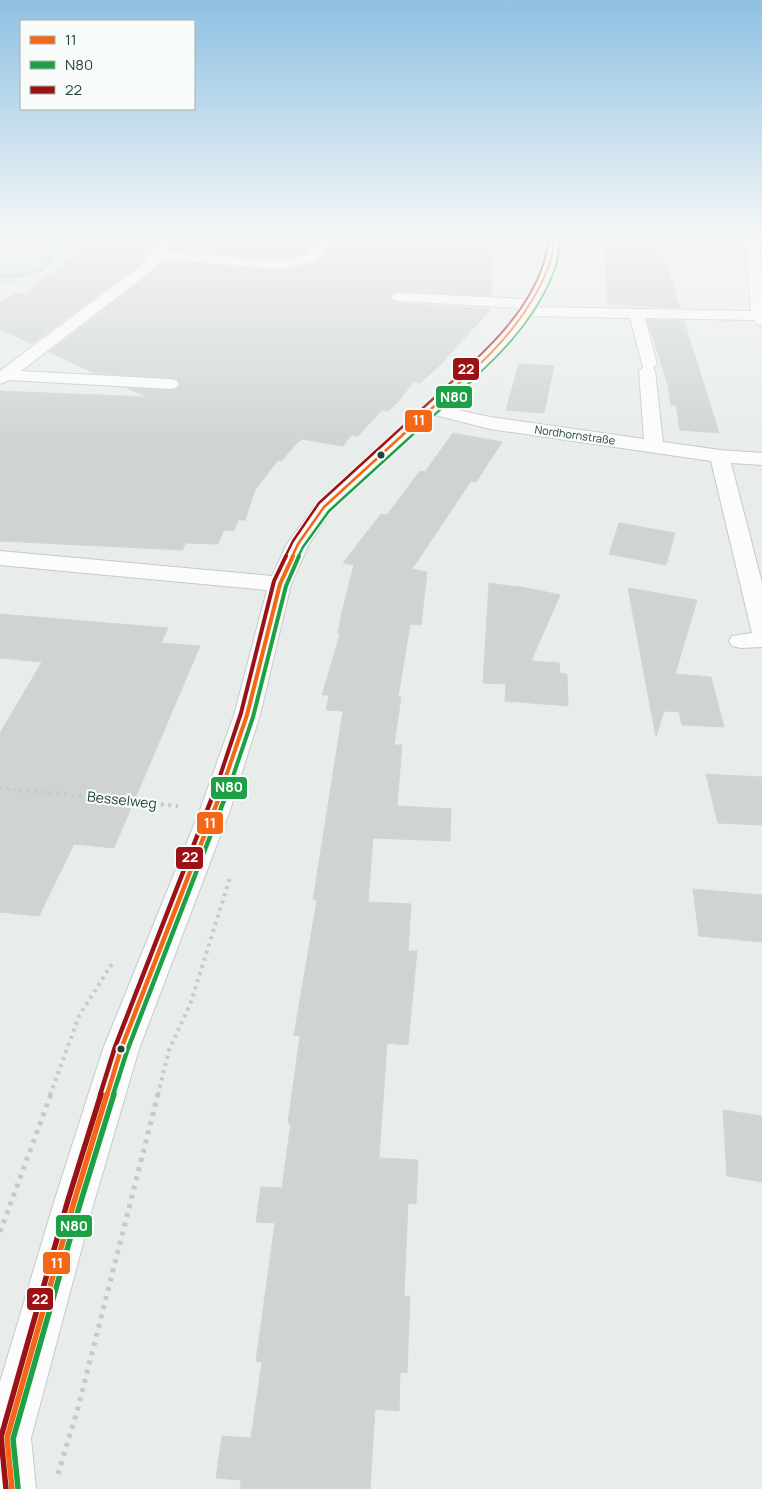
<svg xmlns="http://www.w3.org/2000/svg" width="762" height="1489" viewBox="0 0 762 1489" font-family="Manrope,sans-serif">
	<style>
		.green { fill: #d1e6d8 }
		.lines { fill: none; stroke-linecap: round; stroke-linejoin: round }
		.stream { fill: #a9d4db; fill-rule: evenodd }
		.building { fill: #cfd4d2; stroke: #d1d6d4 }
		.minor-casing { stroke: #c5cac8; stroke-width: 2 }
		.path-far3 { stroke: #c3ccca; stroke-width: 2; stroke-dasharray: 1 2; stroke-linecap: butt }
		.path-far2 { stroke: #c3ccca; stroke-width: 3; stroke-dasharray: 2.5 4; stroke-linecap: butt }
		.path-far1 { stroke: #c3ccca; stroke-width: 4; stroke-dasharray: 3 4.5; stroke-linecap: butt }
		.path { stroke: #c3ccca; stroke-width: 5; stroke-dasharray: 4 5.5; stroke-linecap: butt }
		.minor { fill: #fcfcfc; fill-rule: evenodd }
		.bus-1-far4-casing { stroke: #f7fbf9; stroke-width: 4 }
		.bus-1-far3-casing { stroke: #f7fbf9; stroke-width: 5 }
		.bus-1-far2-casing { stroke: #f7fbf9; stroke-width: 8 }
		.bus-1-far1-casing { stroke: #f7fbf9; stroke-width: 8 }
		.bus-1-casing { stroke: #f7fbf9; stroke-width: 9 }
		.bus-2-far4-casing { stroke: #f7fbf9; stroke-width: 4 }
		.bus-2-far3-casing { stroke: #f7fbf9; stroke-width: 5 }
		.bus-2-far2-casing { stroke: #f7fbf9; stroke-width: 8 }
		.bus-2-far1-casing { stroke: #f7fbf9; stroke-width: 8 }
		.bus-2-casing { stroke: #f7fbf9; stroke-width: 9 }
		.bus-3-far4-casing { stroke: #f7fbf9; stroke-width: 4 }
		.bus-3-far3-casing { stroke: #f7fbf9; stroke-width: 5 }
		.bus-3-far2-casing { stroke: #f7fbf9; stroke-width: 8 }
		.bus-3-far1-casing { stroke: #f7fbf9; stroke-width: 8 }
		.bus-3-casing { stroke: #f7fbf9; stroke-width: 9 }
		.bus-1-far4 { stroke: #f36717; stroke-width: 2 }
		.bus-1-far3 { stroke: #f36717; stroke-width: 2.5 }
		.bus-1-far2 { stroke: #f36717; stroke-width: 4 }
		.bus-1-far1 { stroke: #f36717; stroke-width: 4.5 }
		.bus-1 { stroke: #f36717; stroke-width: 5.5 }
		.bus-2-far4 { stroke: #1ea146; stroke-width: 2 }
		.bus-2-far3 { stroke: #1ea146; stroke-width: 2.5 }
		.bus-2-far2 { stroke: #1ea146; stroke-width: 4 }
		.bus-2-far1 { stroke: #1ea146; stroke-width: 4.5 }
		.bus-2 { stroke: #1ea146; stroke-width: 5.5 }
		.bus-3-far4 { stroke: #9c1116; stroke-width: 2 }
		.bus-3-far3 { stroke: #9c1116; stroke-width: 2.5 }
		.bus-3-far2 { stroke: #9c1116; stroke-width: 4 }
		.bus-3-far1 { stroke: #9c1116; stroke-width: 4.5 }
		.bus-3 { stroke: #9c1116; stroke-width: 5.5 }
		.bus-dot { fill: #24423a; stroke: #f7fbf9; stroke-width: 2 }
		.labels { text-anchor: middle; stroke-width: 4.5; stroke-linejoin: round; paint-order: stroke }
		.far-street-label { font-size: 11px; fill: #24423a; stroke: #f7fbf9 }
		.street-label { font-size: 14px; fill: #24423a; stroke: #f7fbf9 }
		.line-badge { stroke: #f7fbf9; stroke-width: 2 }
		.badge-label { font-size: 14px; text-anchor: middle; font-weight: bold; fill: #fff }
	</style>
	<rect width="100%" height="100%" fill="#e8edeb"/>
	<!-- green -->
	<path class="green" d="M4,238H82L37,273L0,286V241Z"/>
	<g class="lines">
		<!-- stream -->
		<path class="stream" d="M66,238H72L43,271L8,279L0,278V274L8,275L39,269Z"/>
	</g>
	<!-- building -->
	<path class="building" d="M186,238H259L255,243L312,246L306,253L280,259L170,250L173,245H181Z
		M351,238H444L443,241L494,243L491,296L399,291L394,292L390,296L392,301L399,303L491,309L440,365L420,383L414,381L398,402L388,411L382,410L358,436L351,435L343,446L302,439L298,442L281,461L278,460L255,490L245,520H238L234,531L224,530L218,544L186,543L182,550L0,541V391L147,397L127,388L176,390L181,384L176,378L94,373L49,352L147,276L162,261L280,271L317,263L330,247L343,248Z
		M105,240L156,243L135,268L32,344L0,329V303L14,293L25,294L84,248L94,249Z
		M604,240L659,241L680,308L608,304Z
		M647,320L684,321L719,433L680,430L676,405H671L668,385Z
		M519,364L554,366L544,413L506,410Z
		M453,433L502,442L476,482L471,481L412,569L427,572L421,625L410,624L398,697H401L394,745H402L397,806L451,809L450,841L373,838L368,902L411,904L408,951H417L408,1045L387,1043L379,1158L418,1160L416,1204L408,1203L404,1296H410L407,1373L400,1372L399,1411L375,1409L370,1489H240L241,1480L216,1478L222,1436L251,1438L262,1362L256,1361L275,1223L256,1222L261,1187L282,1188L291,1123H288L300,1036L294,1035L317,900H313L343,711L326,710L329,695H322L340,635L338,634L342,612L354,565L343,563L381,514L387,515L420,471L425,472Z
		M619,523L675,533L666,565L609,554Z
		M489,583L516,587L517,586L560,595L531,661L559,663L560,673L567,674L568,706L505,701L506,684L483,683Z
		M628,588L697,600L675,674L711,677L724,727L682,725L679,712L664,711L656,737Z
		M0,614L168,628L161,643L200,646L114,848L74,844L39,916L0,912V733L42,662L0,658Z
		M706,774L762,777V825L718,823Z
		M693,889L762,895V942L699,936Z
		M723,1110L762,1116V1182L727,1176Z"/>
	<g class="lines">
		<defs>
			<path id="minor" d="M162,238H175L167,252L280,261L307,255L322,238H335L317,261L280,269L161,259L146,275L21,371L170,379L176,380L179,384L176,388L170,389L9,380L0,384V371L136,269L153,252Z
				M548,238H562L556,267L536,307L751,311L745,242L751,238L757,239L759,242L762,273V326L757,324L754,320L645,318L657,364L653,368L655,371L663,442L720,450L762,453V465L731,463L762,583V647L741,648L732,646L729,641L732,636L752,633L711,461L490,429L435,415L331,511L309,544L291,584L260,715L230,810L139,1049L94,1202L31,1438L36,1489H0V1382L54,1202L103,1049L200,810L234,715L267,590L0,565V551L272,576L287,544L317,503L490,347L520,308L399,301L394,300L392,297L394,294L399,293L525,299L542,267ZM530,316L630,318L643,367L639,371L644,439L490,417L444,407L502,353Z"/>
		</defs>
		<!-- minor casing -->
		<use href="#minor" class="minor-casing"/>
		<!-- path-far3 -->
		<path class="path-far3" d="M438,273L443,250L455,238
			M0,282L74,288"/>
		<!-- path-far2 -->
		<path class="path-far2" d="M0,788L32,791"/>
		<!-- path-far1 -->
		<path class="path-far1" d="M19,790L178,806
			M50,1095L79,1016L113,962
			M158,1095L169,1050L190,1005L230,878"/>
		<!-- path -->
		<path class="path" d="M0,1232L51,1094
			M58,1474L78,1408L158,1094"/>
		<!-- minor -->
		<use href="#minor" class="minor"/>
		<defs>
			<path id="bus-1-far4" d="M466,377C500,346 531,312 548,268C552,259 553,248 555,238"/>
			<path id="bus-1-far3" d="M292,557L298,544L324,507L467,376"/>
			<path id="bus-1-far2" d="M221,791L247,715L280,584L293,556"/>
			<path id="bus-1-far1" d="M107,1095L121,1049L222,790"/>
			<path id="bus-1" d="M12,1489L7,1438L74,1202L107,1094"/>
			<path id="bus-2-far4" d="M475,377C508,348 539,312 555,269C558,260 559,249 561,239"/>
			<path id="bus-2-far3" d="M298,557L303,547L329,511L477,376"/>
			<path id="bus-2-far2" d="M228,791L253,717L286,586L299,556"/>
			<path id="bus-2-far1" d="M113,1095L127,1051L228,790"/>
			<path id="bus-2" d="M18,1488L13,1439L80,1204L114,1094"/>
			<path id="bus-3-far4" d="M457,377C491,346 528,310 543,265C546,256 547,247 549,238"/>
			<path id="bus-3-far3" d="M285,557L293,541L319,503L458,376"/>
			<path id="bus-3-far2" d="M215,791L241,713L274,581L286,556"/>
			<path id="bus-3-far1" d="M100,1095L115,1047L215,790"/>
			<path id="bus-3" d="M6,1489L1,1437L68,1200L101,1094"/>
		</defs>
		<!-- bus-1-far4 casing -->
		<use href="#bus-1-far4" class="bus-1-far4-casing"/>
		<!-- bus-1-far3 casing -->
		<use href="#bus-1-far3" class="bus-1-far3-casing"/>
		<!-- bus-1-far2 casing -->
		<use href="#bus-1-far2" class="bus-1-far2-casing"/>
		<!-- bus-1-far1 casing -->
		<use href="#bus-1-far1" class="bus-1-far1-casing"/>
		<!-- bus-1 casing -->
		<use href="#bus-1" class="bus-1-casing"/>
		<!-- bus-2-far4 casing -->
		<use href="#bus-2-far4" class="bus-2-far4-casing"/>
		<!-- bus-2-far3 casing -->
		<use href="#bus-2-far3" class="bus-2-far3-casing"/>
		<!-- bus-2-far2 casing -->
		<use href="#bus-2-far2" class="bus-2-far2-casing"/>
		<!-- bus-2-far1 casing -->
		<use href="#bus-2-far1" class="bus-2-far1-casing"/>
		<!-- bus-2 casing -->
		<use href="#bus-2" class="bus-2-casing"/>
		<!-- bus-3-far4 casing -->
		<use href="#bus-3-far4" class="bus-3-far4-casing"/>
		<!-- bus-3-far3 casing -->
		<use href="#bus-3-far3" class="bus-3-far3-casing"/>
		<!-- bus-3-far2 casing -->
		<use href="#bus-3-far2" class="bus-3-far2-casing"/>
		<!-- bus-3-far1 casing -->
		<use href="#bus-3-far1" class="bus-3-far1-casing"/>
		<!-- bus-3 casing -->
		<use href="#bus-3" class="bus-3-casing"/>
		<!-- bus-1-far4 -->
		<use href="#bus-1-far4" class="bus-1-far4"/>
		<!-- bus-1-far3 -->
		<use href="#bus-1-far3" class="bus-1-far3"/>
		<!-- bus-1-far2 -->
		<use href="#bus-1-far2" class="bus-1-far2"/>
		<!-- bus-1-far1 -->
		<use href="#bus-1-far1" class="bus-1-far1"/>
		<!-- bus-1 -->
		<use href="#bus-1" class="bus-1"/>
		<!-- bus-2-far4 -->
		<use href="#bus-2-far4" class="bus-2-far4"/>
		<!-- bus-2-far3 -->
		<use href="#bus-2-far3" class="bus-2-far3"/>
		<!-- bus-2-far2 -->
		<use href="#bus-2-far2" class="bus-2-far2"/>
		<!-- bus-2-far1 -->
		<use href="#bus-2-far1" class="bus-2-far1"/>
		<!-- bus-2 -->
		<use href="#bus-2" class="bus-2"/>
		<!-- bus-3-far4 -->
		<use href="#bus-3-far4" class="bus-3-far4"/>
		<!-- bus-3-far3 -->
		<use href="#bus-3-far3" class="bus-3-far3"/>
		<!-- bus-3-far2 -->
		<use href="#bus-3-far2" class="bus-3-far2"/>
		<!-- bus-3-far1 -->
		<use href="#bus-3-far1" class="bus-3-far1"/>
		<!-- bus-3 -->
		<use href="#bus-3" class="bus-3"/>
	</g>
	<!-- sky -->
	<linearGradient id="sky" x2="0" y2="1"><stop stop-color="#8fc1e3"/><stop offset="0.53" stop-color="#f5f7f6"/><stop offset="1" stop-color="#f5f7f6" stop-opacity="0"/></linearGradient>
	<rect width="762" height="447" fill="url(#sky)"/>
	<!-- markers -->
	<g class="bus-dot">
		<circle cx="381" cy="455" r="4.5"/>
		<circle cx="121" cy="1049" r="4.5"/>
	</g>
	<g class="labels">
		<!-- far-street labels -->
		<g class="far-street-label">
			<text transform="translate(575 435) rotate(8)" y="4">Nordhornstraße</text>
		</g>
		<!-- street labels -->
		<g class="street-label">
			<text transform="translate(122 800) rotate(6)" y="5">Besselweg</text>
		</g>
	</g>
	<g class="line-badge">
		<rect x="452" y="357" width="28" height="24" rx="5" fill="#9c1116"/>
		<rect x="435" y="385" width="38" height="24" rx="5" fill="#1ea146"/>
		<rect x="404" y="409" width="29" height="24" rx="5" fill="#f36717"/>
		<rect x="210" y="776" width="38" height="24" rx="5" fill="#1ea146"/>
		<rect x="196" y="811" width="28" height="24" rx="5" fill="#f36717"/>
		<rect x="175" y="846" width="29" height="24" rx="5" fill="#9c1116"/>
		<rect x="55" y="1214" width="38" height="24" rx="5" fill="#1ea146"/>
		<rect x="42" y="1251" width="29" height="24" rx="5" fill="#f36717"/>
		<rect x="26" y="1287" width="28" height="24" rx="5" fill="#9c1116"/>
	</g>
	<g class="badge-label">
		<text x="466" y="374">22</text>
		<text x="454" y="402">N80</text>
		<text x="419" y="425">11</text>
		<text x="229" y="792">N80</text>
		<text x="210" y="828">11</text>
		<text x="190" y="862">22</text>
		<text x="74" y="1231">N80</text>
		<text x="57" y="1268">11</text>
		<text x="40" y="1304">22</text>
	</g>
	<!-- legend -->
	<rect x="20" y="20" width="175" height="90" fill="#f7fbf9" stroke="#a3b1ad"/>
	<rect x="30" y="36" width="25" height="8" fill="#f36717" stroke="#a3b1ad"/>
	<text x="65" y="45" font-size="15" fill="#24423a">11</text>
	<rect x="30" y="61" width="25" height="8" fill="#1ea146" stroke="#a3b1ad"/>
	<text x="65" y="70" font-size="15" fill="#24423a">N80</text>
	<rect x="30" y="86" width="25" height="8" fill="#9c1116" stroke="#a3b1ad"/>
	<text x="65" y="95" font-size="15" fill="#24423a">22</text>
</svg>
